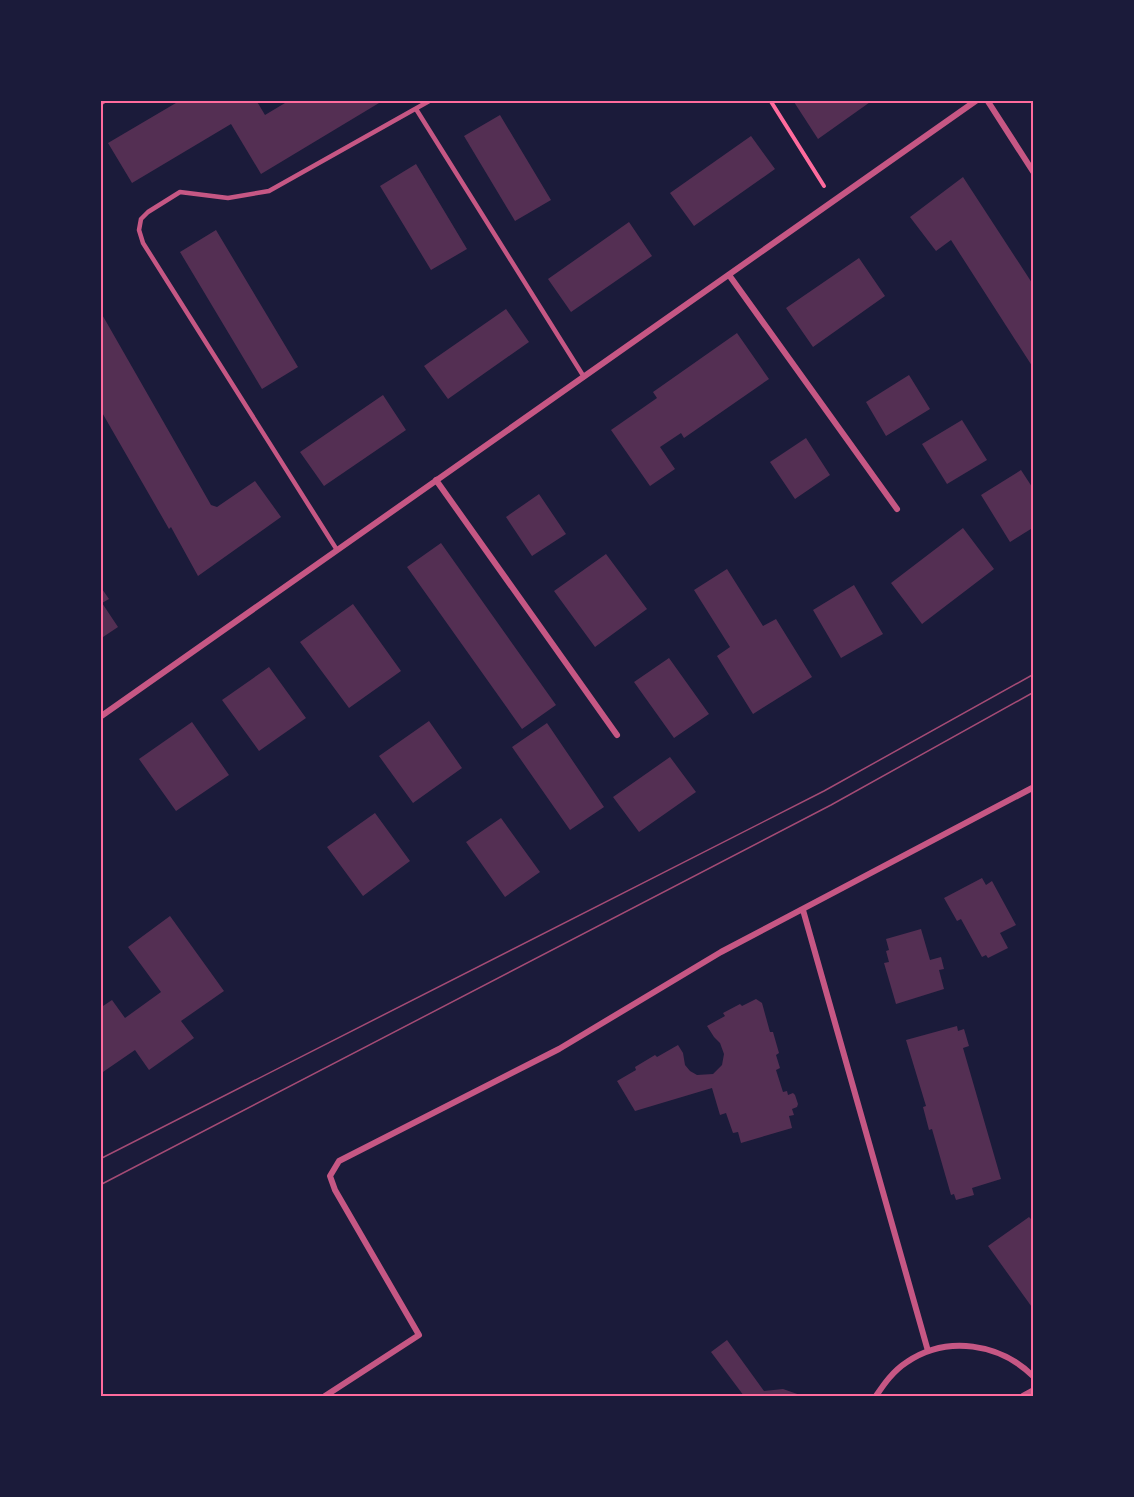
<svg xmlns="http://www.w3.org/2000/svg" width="1134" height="1497" viewBox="0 0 1134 1497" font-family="Montserrat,sans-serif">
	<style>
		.building { fill: #542f53 }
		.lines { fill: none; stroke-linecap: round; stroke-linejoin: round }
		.path { stroke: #ff6b9d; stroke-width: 4 }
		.service { stroke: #c65784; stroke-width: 4.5 }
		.minor { stroke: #c65784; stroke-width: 6 }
		.tram { stroke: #a44b75; stroke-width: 1.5 }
		.neatline { fill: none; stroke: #ff6b9d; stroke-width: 2 }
	</style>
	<rect width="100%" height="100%" fill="#1b1b3a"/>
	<!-- building -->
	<path class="building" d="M181,100H256L265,115L290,100H384L261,174L231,124L132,183L108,143Z
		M795,100H873L818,139L794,102Z
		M500,115L551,200L515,221L464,136Z
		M751,136L775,169L694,226L670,193Z
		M416,164L467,249L431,270L380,186Z
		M963,177L1034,286V369L951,240L936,251L910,217Z
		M629,222L652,256L571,312L548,279Z
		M216,230L298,367L262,389L180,252Z
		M859,258L885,296L813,347L786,308Z
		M506,309L529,342L448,399L424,366Z
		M100,311L211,505L217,507L255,481L281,517L198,576L171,527L169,529L100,409Z
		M737,333L769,379L684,438L681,433L660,447L675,469L650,486L611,430L657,398L653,392Z
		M909,375L930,409L886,436L866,402Z
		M383,395L406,430L324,486L300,452Z
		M962,420L987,460L947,484L922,444Z
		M806,438L830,475L795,499L770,462Z
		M1021,470L1034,490V527L1010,542L981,495Z
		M539,494L566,534L532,556L506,517Z
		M963,528L994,569L922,624L891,583Z
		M441,543L556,705L522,729L407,567Z
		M606,554L647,609L595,647L554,591Z
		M727,569L763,626L776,619L812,677L753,714L717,656L730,647L694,590Z
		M854,585L883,634L841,658L813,610Z
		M100,586L109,599L102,603L118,627L100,639Z
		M353,604L401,671L349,708L300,642Z
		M669,658L709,714L674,738L634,682Z
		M269,667L306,718L259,751L222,700Z
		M429,721L462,768L413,803L379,756Z
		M192,722L229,775L176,811L139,759Z
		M547,723L604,807L570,830L512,747Z
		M670,757L696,792L639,832L613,797Z
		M375,813L410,861L363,896L327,847Z
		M501,818L540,872L505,897L466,842Z
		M982,878L986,885L992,881L1016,925L1000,933L1008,948L988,958L986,955L982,957L961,919L957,921L944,898Z
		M170,916L224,991L181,1021L194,1038L149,1070L135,1050L100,1074V1008L112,1000L125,1018L161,992L128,947Z
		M921,929L930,960L941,957L944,969L939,970L944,989L896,1004L884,963L889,962L886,951L889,950L886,939Z
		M756,999L762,1003L770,1032H773L779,1053L776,1055L780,1068L776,1070L783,1092L787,1091L788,1095L793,1093L795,1095L798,1104L797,1107L792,1109L794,1115L789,1116L792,1128L741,1143L738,1132L733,1133L726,1113L720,1115L712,1088L635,1111L617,1081L636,1070L635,1067L655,1055L657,1057L678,1045L683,1053L685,1065L690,1071L697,1075L713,1074L722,1065L724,1054L720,1043L714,1037L707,1026L725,1016L723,1013L740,1004L742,1006Z
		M957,1026L958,1031L964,1029L969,1046L963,1048L1001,1179L972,1188L974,1195L956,1200L954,1194L951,1195L932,1129L929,1130L923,1107L926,1106L906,1040Z
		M1029,1217L1034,1222V1310L988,1246Z
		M727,1340L764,1391L783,1389L803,1396H744L711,1352Z"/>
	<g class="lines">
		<!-- path -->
		<path class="path" d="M770,100L824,186"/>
		<!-- service -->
		<path class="service" d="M416,109L584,377
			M337,550L143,243L139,230L141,219L148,212L180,192L228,198L269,191L431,100"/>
		<!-- minor -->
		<path class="minor" d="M987,100L1034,173
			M100,103L104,100
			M729,275L897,509
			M436,480L617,735
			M100,717L977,100
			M803,910L928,1351
			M325,1396L419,1335L335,1190L330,1176L339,1161L559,1049L721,952L1034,787
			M876,1396C884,1384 893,1371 907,1362C947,1335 1000,1343 1034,1377
			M1023,1396L1034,1390"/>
		<!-- tram -->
		<path class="tram" d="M100,1159L824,791L1034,674
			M100,1185L831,805L1034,692"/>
	</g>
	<!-- border -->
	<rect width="1134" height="1497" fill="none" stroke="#1b1b3a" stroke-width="204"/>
	<rect x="102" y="102" width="930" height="1293" class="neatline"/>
</svg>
